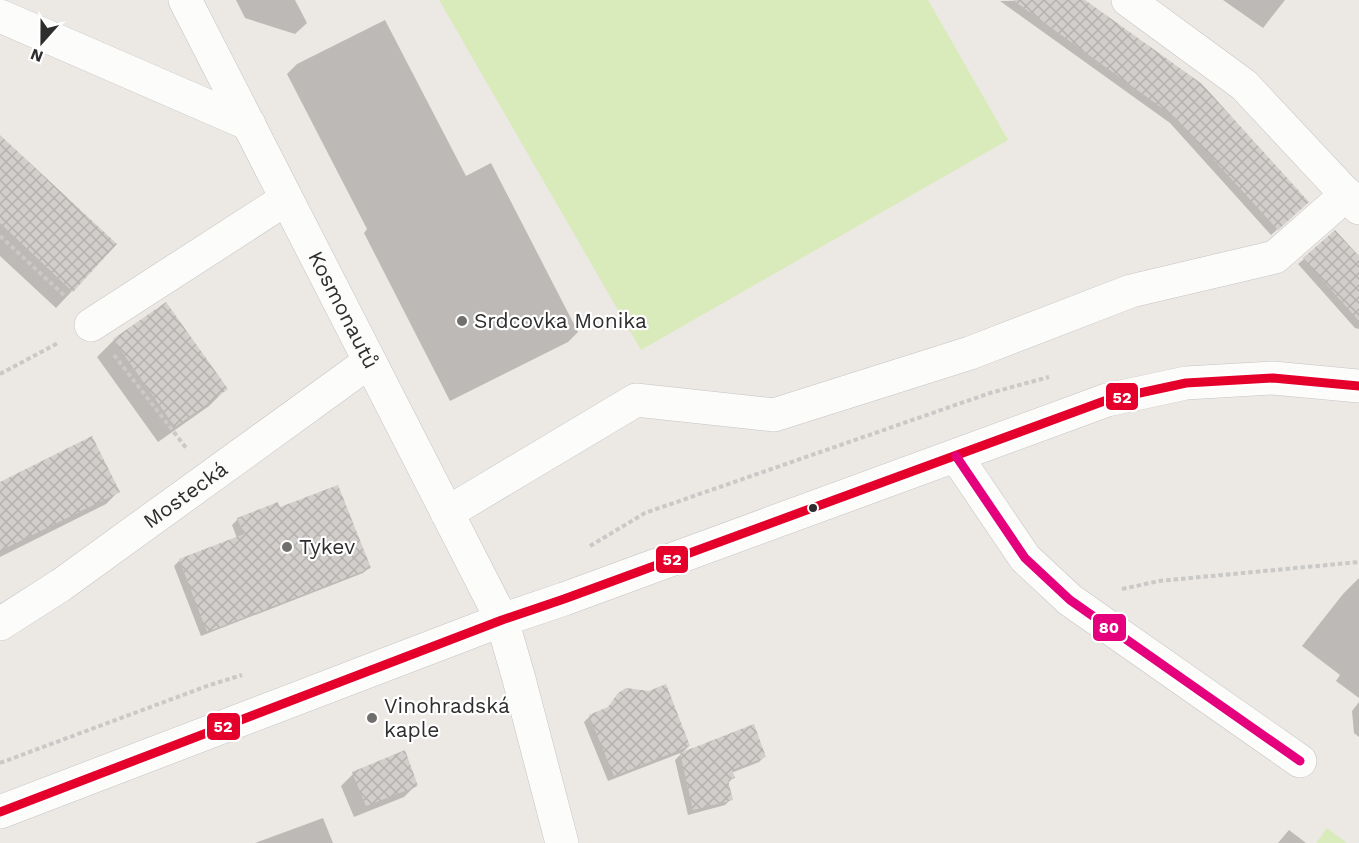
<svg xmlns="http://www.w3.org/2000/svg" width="1359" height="843" viewBox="0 0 1359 843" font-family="'Work Sans',sans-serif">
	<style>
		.pitch { fill: #d9eabb }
		.shadow { fill: #0003 }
		.building { fill: url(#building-cross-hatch) }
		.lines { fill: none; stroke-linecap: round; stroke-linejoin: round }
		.minor-casing { stroke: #c5c4c5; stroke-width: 34 }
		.path { stroke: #c9c9c8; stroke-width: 4; stroke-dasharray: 4.5 3; stroke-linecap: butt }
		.minor { stroke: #fcfcfb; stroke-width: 33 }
		.bus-1-casing { stroke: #fff; stroke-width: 14 }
		.bus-2-casing { stroke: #fff; stroke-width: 14 }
		.bus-1 { stroke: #e4002b; stroke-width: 9 }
		.bus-2 { stroke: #e5007d; stroke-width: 9 }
		.poi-dot { fill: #706f6e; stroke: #fff; stroke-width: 2 }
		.bus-dot { fill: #2e2e2e; stroke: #fff; stroke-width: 2 }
		.labels { text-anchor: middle; stroke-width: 4.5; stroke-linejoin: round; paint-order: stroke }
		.street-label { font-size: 21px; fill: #2e2e2e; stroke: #fff }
		.poi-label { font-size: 21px; fill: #2e2e2e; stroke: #fff; text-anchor: start }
		.line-badge { stroke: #fff; stroke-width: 2 }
		.badge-label { font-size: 16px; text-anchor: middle; font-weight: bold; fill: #fff }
	</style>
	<defs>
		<pattern id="building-cross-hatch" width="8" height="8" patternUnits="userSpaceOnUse" patternTransform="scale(1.5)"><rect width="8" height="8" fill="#d1cecb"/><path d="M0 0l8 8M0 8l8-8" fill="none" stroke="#b4b1af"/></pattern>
	</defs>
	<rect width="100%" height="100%" fill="#ece8e4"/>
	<!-- pitch -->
	<path class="pitch" d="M439,0H928L1008,140L641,350Z
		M1327,828L1347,843H1316Z"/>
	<!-- shadow -->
	<path class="shadow" d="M236,0H295L307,23L295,34L245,18Z
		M1083,0L1301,208L1271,235L1170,123L1000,1Z
		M1223,0H1285L1263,28Z
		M385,20L466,176L491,163L578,332L568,342L450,401L364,233L367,229L287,74L297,64Z
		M0,137L72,291L56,308L0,256Z
		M1359,258V329L1355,328L1298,264L1304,259Z
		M114,340L226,389L209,406L158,442L97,357Z
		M0,483L118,492L106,504L0,557Z
		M280,509L369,568L363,573L201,636L174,566L180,560L237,538L232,525L238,519Z
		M1359,578V698L1336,681L1340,675L1302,646L1343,594Z
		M619,694L689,746L683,752L608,781L584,722L590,716L606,710Z
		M1359,702V737L1354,733L1352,711Z
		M681,754L765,756L759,762L731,773L733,778L727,784L731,799L725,805L688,815L675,760Z
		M353,774L416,785L404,797L354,817L341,786Z
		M323,818L333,843H255Z
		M1289,830L1306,843H1278Z"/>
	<!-- building -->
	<path class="building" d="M1013,0H1085L1202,84L1309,202L1278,230L1176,118Z
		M0,135L117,244L73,292L0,223Z
		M1335,230L1359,256V321L1303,258Z
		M166,302L228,389L175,427L113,339Z
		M92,436L120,492L0,551V482Z
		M338,485L371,568L207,632L179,559L244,534L237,518L278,502L280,507Z
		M666,684L690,746L614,776L589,715L608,707L618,693L626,688L649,691Z
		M754,724L766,757L732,770L735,778L728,780L733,800L693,810L680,753Z
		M405,750L418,786L366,806L352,772Z"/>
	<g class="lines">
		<defs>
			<g id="minor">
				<path id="s1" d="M185,0L502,620L519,679L562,843"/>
				<path d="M1128,0L1244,85L1359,208"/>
				<path d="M0,16L249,124"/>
				<path d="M91,325L286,199"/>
				<path d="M956,456L1025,558L1070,600L1300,761"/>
				<path d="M447,513L636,400L774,415L970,353L1131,291L1275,257L1347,194"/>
				<path id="s2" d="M0,624L61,585L369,362"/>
				<path d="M0,812L502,620L564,599L1107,400L1186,383L1273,378L1359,386"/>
			</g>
		</defs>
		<!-- minor casing -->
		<use href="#minor" class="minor-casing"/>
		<!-- path -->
		<path class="path" d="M0,236L65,296
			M114,355L187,449
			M0,374L58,343
			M590,546L645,513L990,393L1049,377
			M1122,589L1159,581L1359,562
			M0,763L207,686L242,675"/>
		<!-- minor -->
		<use href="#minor" class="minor"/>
		<defs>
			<path id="bus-1" d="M0,812L502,620L564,599L1107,400L1186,383L1273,378L1359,386"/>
			<path id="bus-2" d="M956,456L1025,558L1070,600L1300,761"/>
		</defs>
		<!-- bus-1 casing -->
		<use href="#bus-1" class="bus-1-casing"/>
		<!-- bus-2 casing -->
		<use href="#bus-2" class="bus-2-casing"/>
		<!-- bus-1 -->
		<use href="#bus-1" class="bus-1"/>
		<!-- bus-2 -->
		<use href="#bus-2" class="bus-2"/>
	</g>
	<!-- markers -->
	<g class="poi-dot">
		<circle cx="462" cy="321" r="6"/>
		<circle cx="287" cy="547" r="6"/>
		<circle cx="372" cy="718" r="6"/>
	</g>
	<circle class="bus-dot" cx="813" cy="508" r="5"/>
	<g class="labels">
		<!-- street labels -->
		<g class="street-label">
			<text dy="7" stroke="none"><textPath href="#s1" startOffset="348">Kosmonautů</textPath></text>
			<text dy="7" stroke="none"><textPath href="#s2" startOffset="226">Mostecká</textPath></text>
		</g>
		<!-- poi labels -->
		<g class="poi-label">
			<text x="474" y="328">Srdcovka Monika</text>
			<text x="299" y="554">Tykev</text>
			<text x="384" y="713">Vinohradská<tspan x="384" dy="24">kaple</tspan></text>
		</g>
	</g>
	<g class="line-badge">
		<rect x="1105" y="382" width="34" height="29" rx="6" fill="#e4002b"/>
		<rect x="655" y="545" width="34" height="29" rx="6" fill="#e4002b"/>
		<rect x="1092" y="613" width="35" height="29" rx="6" fill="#e5007d"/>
		<rect x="206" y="712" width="35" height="29" rx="6" fill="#e4002b"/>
	</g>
	<g class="badge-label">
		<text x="1122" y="403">52</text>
		<text x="672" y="565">52</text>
		<text x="1109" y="633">80</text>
		<text x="223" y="732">52</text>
	</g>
	<!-- north arrow -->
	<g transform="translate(42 42) rotate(201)" stroke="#ffffff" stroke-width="4.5" paint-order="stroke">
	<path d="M0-4.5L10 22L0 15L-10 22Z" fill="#2e2e2e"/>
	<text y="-9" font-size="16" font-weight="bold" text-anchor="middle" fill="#2e2e2e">N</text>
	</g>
</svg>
